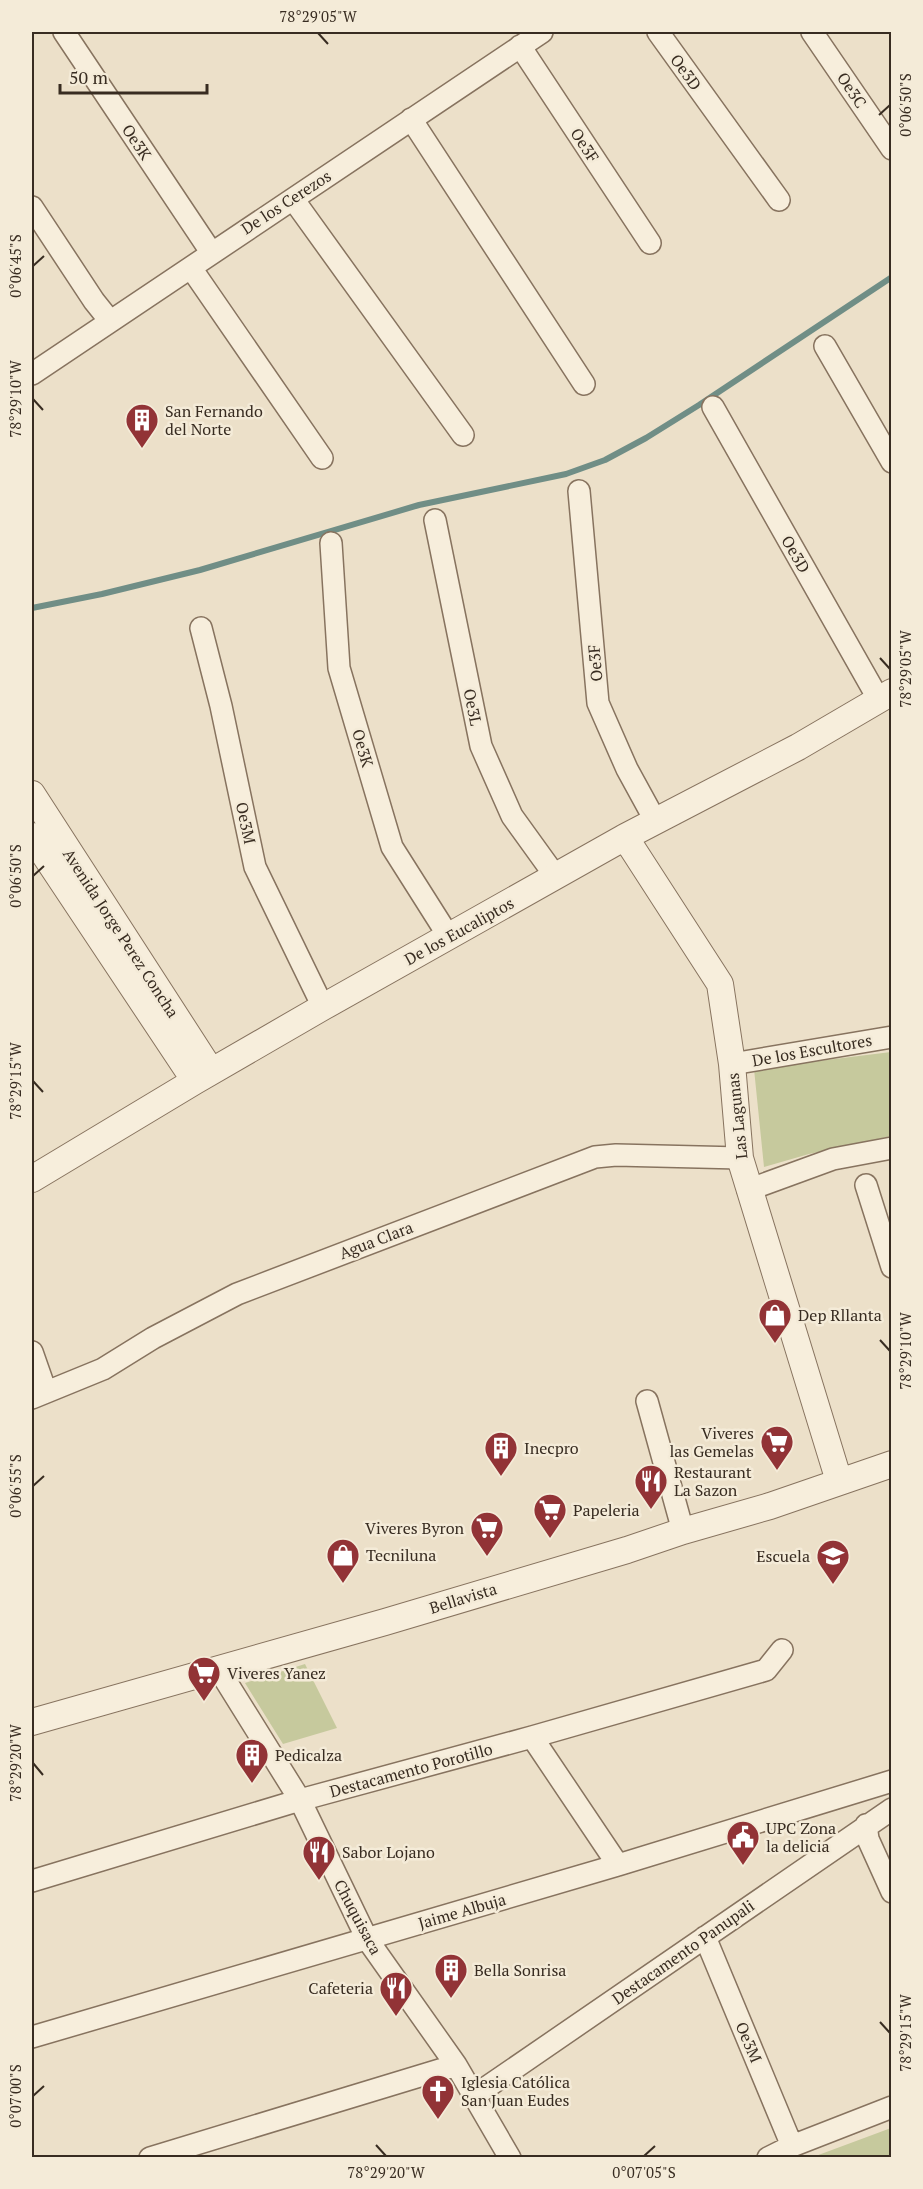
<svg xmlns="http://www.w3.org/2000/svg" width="923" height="2189" viewBox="0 0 923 2189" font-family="'PT Serif',serif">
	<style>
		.green { fill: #c6c99d }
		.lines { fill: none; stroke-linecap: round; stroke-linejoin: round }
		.stream { stroke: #708e86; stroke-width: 6 }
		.minor-casing { stroke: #87735f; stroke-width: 24 }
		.tertiary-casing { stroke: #87735f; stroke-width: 28 }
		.minor { stroke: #f7eedc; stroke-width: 21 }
		.tertiary { stroke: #f7eedc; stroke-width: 26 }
		.ticks { fill: none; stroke: #382c21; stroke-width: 2 }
		.labels { text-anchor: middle; stroke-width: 5; stroke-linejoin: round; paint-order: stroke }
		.street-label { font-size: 16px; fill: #382c21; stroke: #f4ebd8 }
		.poi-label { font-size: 16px; fill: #382c21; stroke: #f4ebd8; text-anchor: start }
		.neatline { fill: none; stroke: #382c21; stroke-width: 2 }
		.ticks-label { font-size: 15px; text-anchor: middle; fill: #382c21 }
	</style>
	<rect width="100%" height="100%" fill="#ece0c9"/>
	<!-- green -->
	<path class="green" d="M891,1052V1136L809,1154L764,1167L754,1069Z
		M305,1664L337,1728L283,1744L245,1683Z
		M891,2128V2157H813Z"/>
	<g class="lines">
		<!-- stream -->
		<path class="stream" d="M32,608L102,594L200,570L419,505L566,474L605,460L646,438L699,405L892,277"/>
		<defs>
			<path id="minor" d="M64,32L211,252
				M658,32L779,200
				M812,32L892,149
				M520,46L650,243
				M411,119L584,384
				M293,199L463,435
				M32,207L94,301L110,321
				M191,268L322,458
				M825,346L892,462
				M32,374L542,32
				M713,407L879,700
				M579,491L598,703L627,769L656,822
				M435,520L481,746L512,816L556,877
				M331,543L339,668L392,847L449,937
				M201,628L221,706L255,867L323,1007
				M732,1064L892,1037
				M866,1185L892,1267
				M748,1190L833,1159L892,1148
				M32,1352L46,1392
				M32,1398L103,1369L153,1338L237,1294L595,1157L616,1155L740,1158
				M647,1401L683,1531
				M219,1670L300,1800L367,1939L456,2065L510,2158
				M532,1737L618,1865
				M866,1825L868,1839L892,1892
				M32,1881L300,1800L532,1737L766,1670L782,1650
				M705,1937L792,2146
				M32,2037L618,1865L892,1781
				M474,2096L892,1809
				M150,2158L456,2065
				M768,2158L792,2146L892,2107"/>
			<path id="tertiary" d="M32,794L211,1071
				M32,836L195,1081
				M625,837L720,984L732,1064L740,1158L839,1481
				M32,1179L195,1081L323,1007L625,837L798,747L892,692
				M32,1722L385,1622L627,1550L683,1531L770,1506L892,1464"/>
		</defs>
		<!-- minor casing -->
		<use href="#minor" class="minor-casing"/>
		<!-- tertiary casing -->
		<use href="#tertiary" class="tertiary-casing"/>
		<!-- minor -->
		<use href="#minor" class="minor"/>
		<!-- tertiary -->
		<use href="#tertiary" class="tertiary"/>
	</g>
	<!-- ticks -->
	<path class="ticks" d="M318,33L328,44M879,115L890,105M33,266L44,256M33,399L43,410M880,658L890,669M33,876L44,866M33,1081L43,1092M880,1340L890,1351M33,1486L44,1476M33,1763L43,1775M880,2022L890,2033M33,2096L44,2086M376,2145L386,2156M644,2156L655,2146"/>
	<!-- icons -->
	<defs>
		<symbol id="building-pin" viewBox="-11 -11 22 30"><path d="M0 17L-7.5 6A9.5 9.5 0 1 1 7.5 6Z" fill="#923336" stroke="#f4ebd8"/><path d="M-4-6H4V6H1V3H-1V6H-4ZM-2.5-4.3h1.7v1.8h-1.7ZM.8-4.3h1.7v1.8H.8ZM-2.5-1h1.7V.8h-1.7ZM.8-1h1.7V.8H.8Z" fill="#fff"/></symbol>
		<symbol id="shop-pin" viewBox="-11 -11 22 30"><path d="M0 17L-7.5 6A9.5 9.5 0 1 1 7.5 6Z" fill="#923336" stroke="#f4ebd8"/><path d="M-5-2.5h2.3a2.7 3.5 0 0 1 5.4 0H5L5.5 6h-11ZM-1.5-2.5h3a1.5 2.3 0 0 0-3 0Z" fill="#fff"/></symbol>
		<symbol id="supermarket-pin" viewBox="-11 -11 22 30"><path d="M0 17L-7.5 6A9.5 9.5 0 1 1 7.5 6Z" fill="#923336" stroke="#f4ebd8"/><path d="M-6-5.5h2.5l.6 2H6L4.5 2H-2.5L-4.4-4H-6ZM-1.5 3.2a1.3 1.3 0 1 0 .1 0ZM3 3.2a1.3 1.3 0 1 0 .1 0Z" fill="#fff"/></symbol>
		<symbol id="restaurant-pin" viewBox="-11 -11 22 30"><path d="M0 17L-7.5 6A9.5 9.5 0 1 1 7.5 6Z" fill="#923336" stroke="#f4ebd8"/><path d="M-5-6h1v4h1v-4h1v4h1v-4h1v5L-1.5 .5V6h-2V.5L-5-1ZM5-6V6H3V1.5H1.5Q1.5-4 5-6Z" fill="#fff"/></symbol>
		<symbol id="school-pin" viewBox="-11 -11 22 30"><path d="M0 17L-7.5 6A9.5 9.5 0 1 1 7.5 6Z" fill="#923336" stroke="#f4ebd8"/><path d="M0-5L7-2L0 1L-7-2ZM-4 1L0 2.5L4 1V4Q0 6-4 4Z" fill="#fff"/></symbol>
		<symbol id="civic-pin" viewBox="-11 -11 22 30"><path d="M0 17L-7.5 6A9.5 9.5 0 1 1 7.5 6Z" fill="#923336" stroke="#f4ebd8"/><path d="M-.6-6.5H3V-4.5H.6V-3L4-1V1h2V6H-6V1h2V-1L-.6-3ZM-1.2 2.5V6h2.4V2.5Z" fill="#fff"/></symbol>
		<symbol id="church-pin" viewBox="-11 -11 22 30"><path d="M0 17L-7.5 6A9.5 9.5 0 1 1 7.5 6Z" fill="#923336" stroke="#f4ebd8"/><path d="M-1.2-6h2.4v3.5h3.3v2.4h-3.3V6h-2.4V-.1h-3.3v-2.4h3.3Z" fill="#fff"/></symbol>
	</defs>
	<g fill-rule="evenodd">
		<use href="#building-pin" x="123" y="401" width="38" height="52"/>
		<use href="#shop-pin" x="756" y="1296" width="38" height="52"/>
		<use href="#supermarket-pin" x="758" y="1423" width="38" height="52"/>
		<use href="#building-pin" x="482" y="1429" width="38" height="52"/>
		<use href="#restaurant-pin" x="632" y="1462" width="38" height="52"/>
		<use href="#supermarket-pin" x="531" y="1491" width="38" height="52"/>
		<use href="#supermarket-pin" x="468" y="1509" width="38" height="52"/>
		<use href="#shop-pin" x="324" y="1536" width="38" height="52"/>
		<use href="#school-pin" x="814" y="1537" width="38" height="52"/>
		<use href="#supermarket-pin" x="185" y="1654" width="38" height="52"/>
		<use href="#building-pin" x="233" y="1736" width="38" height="52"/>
		<use href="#civic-pin" x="724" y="1818" width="38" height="52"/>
		<use href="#restaurant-pin" x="300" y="1833" width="38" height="52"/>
		<use href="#building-pin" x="432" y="1951" width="38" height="52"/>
		<use href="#restaurant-pin" x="377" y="1969" width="38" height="52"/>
		<use href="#church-pin" x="419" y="2072" width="38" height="52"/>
	</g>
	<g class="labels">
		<!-- street labels -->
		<g class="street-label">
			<text transform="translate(686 72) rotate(54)" y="6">Oe3D</text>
			<text transform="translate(852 90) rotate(56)" y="6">Oe3C</text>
			<text transform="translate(137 142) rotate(56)" y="6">Oe3K</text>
			<text transform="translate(585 145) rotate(57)" y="6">Oe3F</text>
			<text transform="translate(286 202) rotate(-33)" y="6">De los Cerezos</text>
			<text transform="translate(796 554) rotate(60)" y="6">Oe3D</text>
			<text transform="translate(595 663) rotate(-95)" y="6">Oe3F</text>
			<text transform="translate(473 707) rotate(79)" y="6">Oe3L</text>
			<text transform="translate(363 748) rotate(74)" y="6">Oe3K</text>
			<text transform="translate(246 823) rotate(78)" y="6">Oe3M</text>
			<text transform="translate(459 931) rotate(-29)" y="6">De los Eucaliptos</text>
			<text transform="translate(121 933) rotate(57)" y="6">Avenida Jorge Perez Concha</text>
			<text transform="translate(812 1050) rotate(-10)" y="6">De los Escultores</text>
			<text transform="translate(737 1116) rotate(-96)" y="6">Las Lagunas</text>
			<text transform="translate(376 1240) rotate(-21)" y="6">Agua Clara</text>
			<text transform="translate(463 1598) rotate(-17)" y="6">Bellavista</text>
			<text transform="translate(411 1770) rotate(-15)" y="6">Destacamento Porotillo</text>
			<text transform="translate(462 1911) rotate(-16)" y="6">Jaime Albuja</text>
			<text transform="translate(358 1917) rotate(62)" y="6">Chuquisaca</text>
			<text transform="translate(683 1952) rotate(-35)" y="6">Destacamento Panupali</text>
			<text transform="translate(749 2042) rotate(67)" y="6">Oe3M</text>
		</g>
		<!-- poi labels -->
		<g class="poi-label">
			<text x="165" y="417">San Fernando<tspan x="165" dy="18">del Norte</tspan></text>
			<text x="798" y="1321">Dep Rllanta</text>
			<text x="754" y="1439" text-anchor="end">Viveres<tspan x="754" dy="18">las Gemelas</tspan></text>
			<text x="524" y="1454">Inecpro</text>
			<text x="674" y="1478">Restaurant<tspan x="674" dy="18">La Sazon</tspan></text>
			<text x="573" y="1516">Papeleria</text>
			<text x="464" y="1534" text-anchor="end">Viveres Byron</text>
			<text x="366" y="1561">Tecniluna</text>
			<text x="810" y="1562" text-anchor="end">Escuela</text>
			<text x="227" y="1679">Viveres Yanez</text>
			<text x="275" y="1761">Pedicalza</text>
			<text x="766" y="1834">UPC Zona<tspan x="766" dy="18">la delicia</tspan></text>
			<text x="342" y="1858">Sabor Lojano</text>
			<text x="474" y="1976">Bella Sonrisa</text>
			<text x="373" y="1994" text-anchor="end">Cafeteria</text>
			<text x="461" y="2088">Iglesia Católica<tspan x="461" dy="18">San Juan Eudes</tspan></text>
		</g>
	</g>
	<!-- border -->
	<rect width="923" height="2189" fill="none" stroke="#f4ebd8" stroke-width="66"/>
	<!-- scale -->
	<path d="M60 84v9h147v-9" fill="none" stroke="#382c21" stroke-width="3"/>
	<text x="69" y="84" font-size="18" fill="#382c21" stroke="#f4ebd8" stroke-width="4.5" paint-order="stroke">50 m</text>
	<rect x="33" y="33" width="857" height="2123" class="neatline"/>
	<g class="ticks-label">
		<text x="318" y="22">78°29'05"W</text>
		<text transform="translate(906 105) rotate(-90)" y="5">0°06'50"S</text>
		<text transform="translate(16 266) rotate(-90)" y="5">0°06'45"S</text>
		<text transform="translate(16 399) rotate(-90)" y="5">78°29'10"W</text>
		<text transform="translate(906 669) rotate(-90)" y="5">78°29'05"W</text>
		<text transform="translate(16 876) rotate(-90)" y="5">0°06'50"S</text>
		<text transform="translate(16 1081) rotate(-90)" y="5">78°29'15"W</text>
		<text transform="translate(906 1351) rotate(-90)" y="5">78°29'10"W</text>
		<text transform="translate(16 1486) rotate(-90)" y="5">0°06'55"S</text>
		<text transform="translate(16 1763) rotate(-90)" y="5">78°29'20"W</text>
		<text transform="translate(906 2033) rotate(-90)" y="5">78°29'15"W</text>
		<text transform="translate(16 2096) rotate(-90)" y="5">0°07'00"S</text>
		<text x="386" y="2178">78°29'20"W</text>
		<text x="644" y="2178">0°07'05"S</text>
	</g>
</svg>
